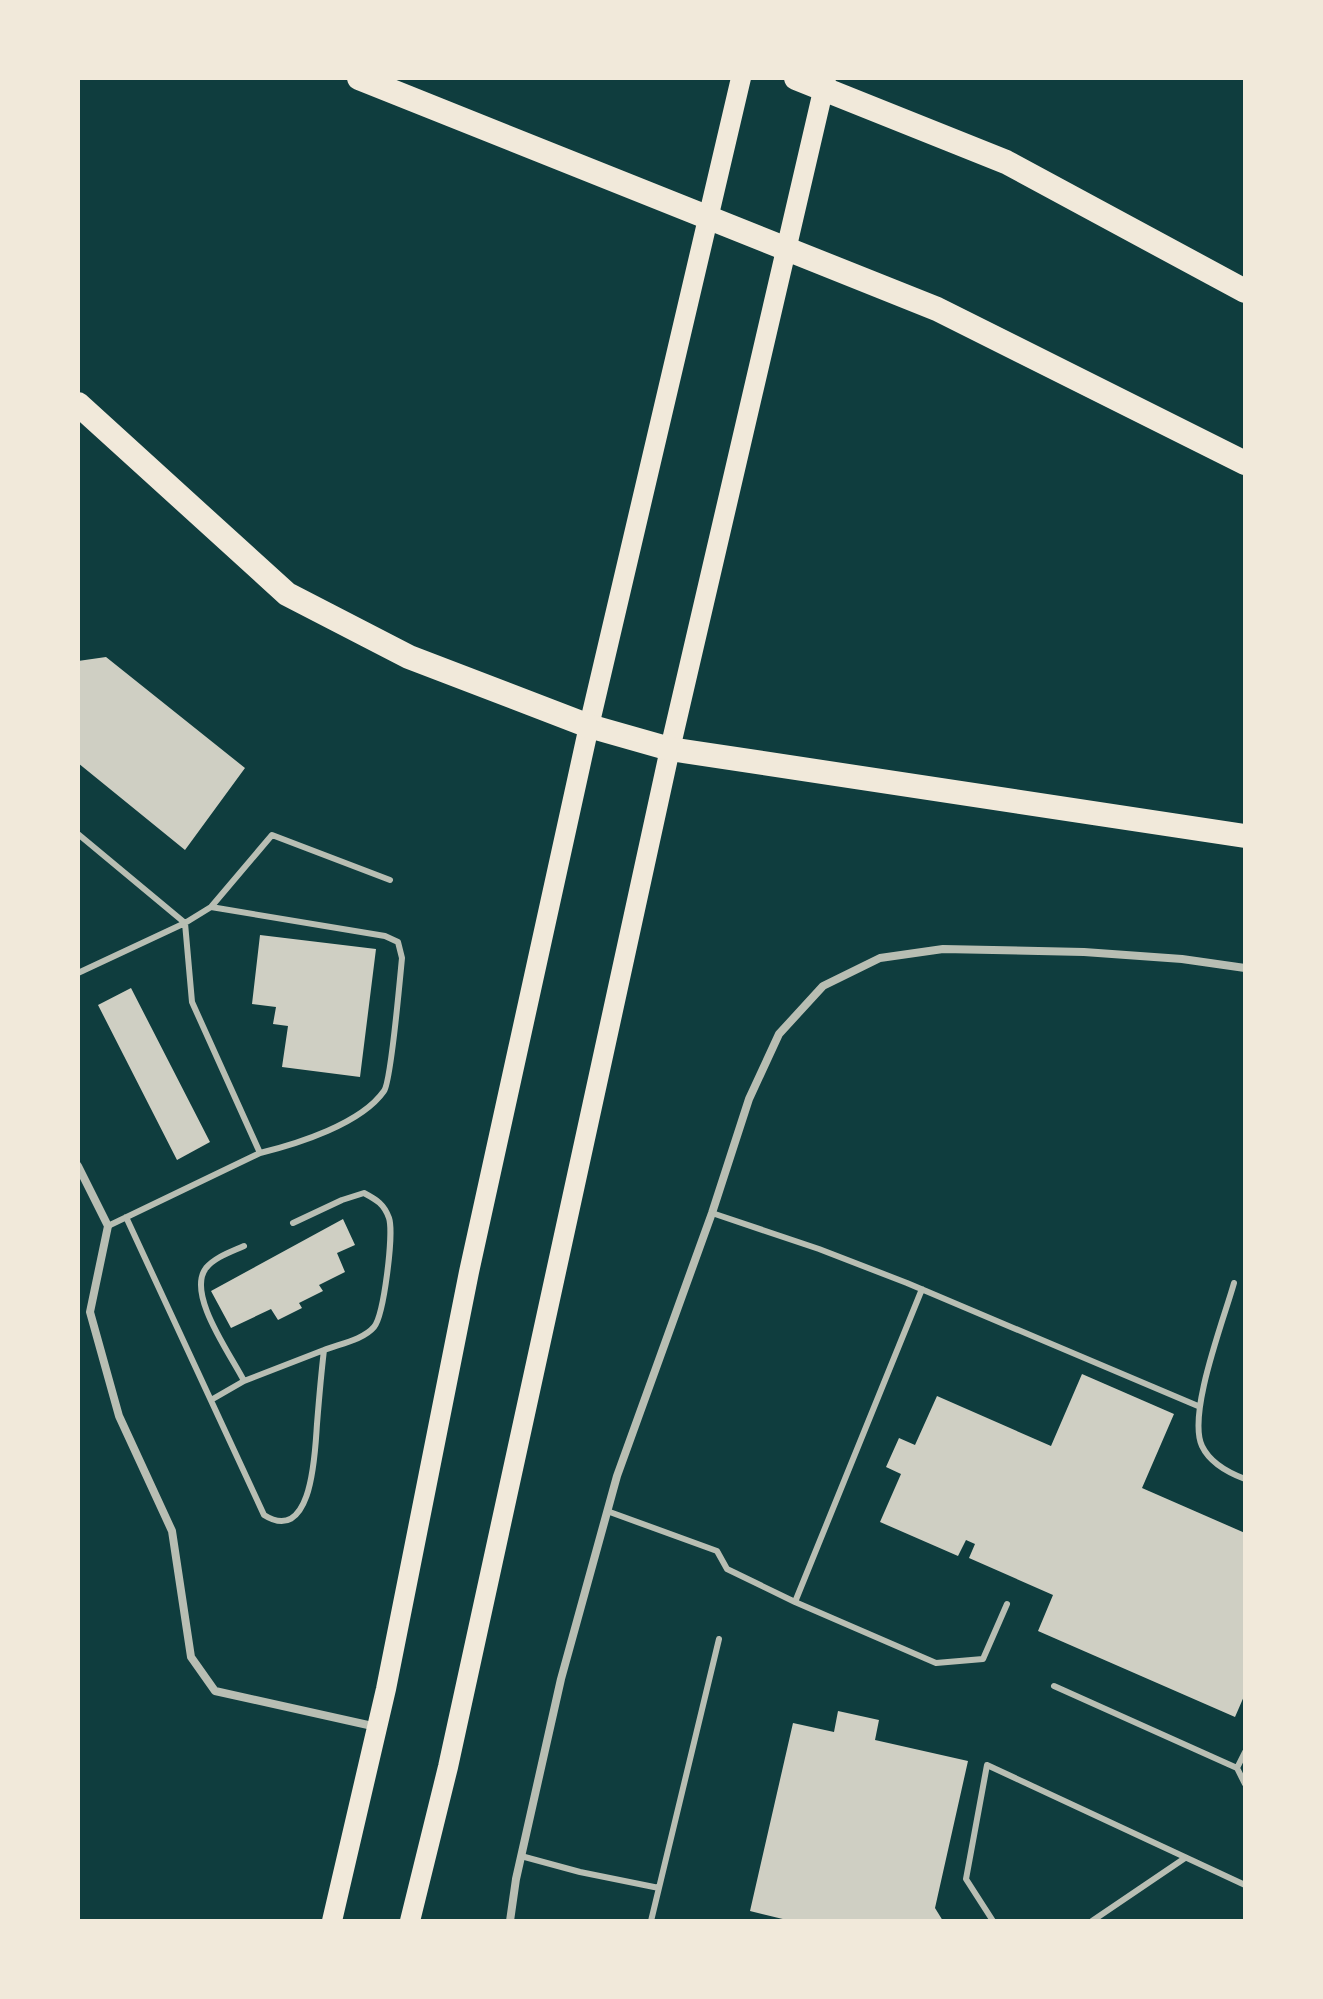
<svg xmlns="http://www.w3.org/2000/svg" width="1323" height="1999" viewBox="0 0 1323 1999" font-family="Jost,sans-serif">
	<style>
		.building { fill: #cfcfc3 }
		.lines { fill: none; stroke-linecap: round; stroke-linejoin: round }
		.service { stroke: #b8beb3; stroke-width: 6 }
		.minor { stroke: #b8beb3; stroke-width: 8 }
		.primary { stroke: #f1e9da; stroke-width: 20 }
		.motorway { stroke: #f1e9da; stroke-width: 24 }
	</style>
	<rect width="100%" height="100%" fill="#0f3d3e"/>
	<!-- building -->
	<path class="building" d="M106,657L245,768L185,850L78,763V661Z
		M260,935L376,949L360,1077L282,1067L288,1026L273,1024L276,1007L252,1004Z
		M131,988L210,1142L177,1160L98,1005Z
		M343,1219L355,1245L337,1253L345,1272L319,1285L323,1291L299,1303L302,1308L278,1320L271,1309L231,1328L211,1291Z
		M1082,1374L1174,1414L1142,1488L1245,1533V1694L1235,1717L1038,1631L1053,1595L969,1558L975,1544L966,1540L958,1556L880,1522L901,1474L886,1467L899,1438L915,1445L937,1396L1051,1446Z
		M838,1711L879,1720L875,1740L968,1761L935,1908L943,1921H791L750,1911L793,1723L834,1732Z"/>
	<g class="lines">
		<!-- service -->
		<path class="service" d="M78,834L185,923L211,907L272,835L390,880
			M211,907L385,936L398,942L402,958C400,978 391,1082 384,1091C361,1124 297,1144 260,1153
			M78,973L185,923L192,1002L260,1153L108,1226
			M712,1213L819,1249L907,1283L1198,1406
			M126,1217L264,1515C313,1546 315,1450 317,1424C319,1399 321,1375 324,1350C339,1344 363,1340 374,1327C384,1315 394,1233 389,1218C384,1204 377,1200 364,1193L342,1200L293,1223
			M244,1246C231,1252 215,1257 206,1268C186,1294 231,1355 244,1381
			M1234,1283C1224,1319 1187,1414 1202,1446C1210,1463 1229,1473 1245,1479
			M211,1400L244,1381L324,1350
			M607,1511L717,1551L727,1569L795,1602L936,1663L983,1659L1007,1604
			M795,1602L922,1289
			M1054,1686L1237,1768L1245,1784
			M1237,1768L1245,1752
			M521,1856L580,1872L659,1888
			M651,1921L719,1639
			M993,1921L966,1879L987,1765L1245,1885
			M1092,1921L1185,1858"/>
		<!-- minor -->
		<path class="minor" d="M78,1166L108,1226L90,1312L119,1416L172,1531L191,1657L215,1691L377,1727
			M510,1921L516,1879L561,1679L617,1476L712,1213L749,1099L779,1034L823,986L880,958L943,949L1084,952L1182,959L1245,968"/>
		<!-- primary -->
		<path class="primary" d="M332,1921L386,1689L469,1272L589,726L741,78
			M410,1921L448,1767L670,749L826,78"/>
		<!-- motorway -->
		<path class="motorway" d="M359,78L937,309L1245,463
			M796,78L1006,162L1245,291
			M78,404L287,594L409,657L589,726L670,749L1245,836"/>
	</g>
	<!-- border -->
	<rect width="1323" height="1999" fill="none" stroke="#f1e9da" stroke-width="160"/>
</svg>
